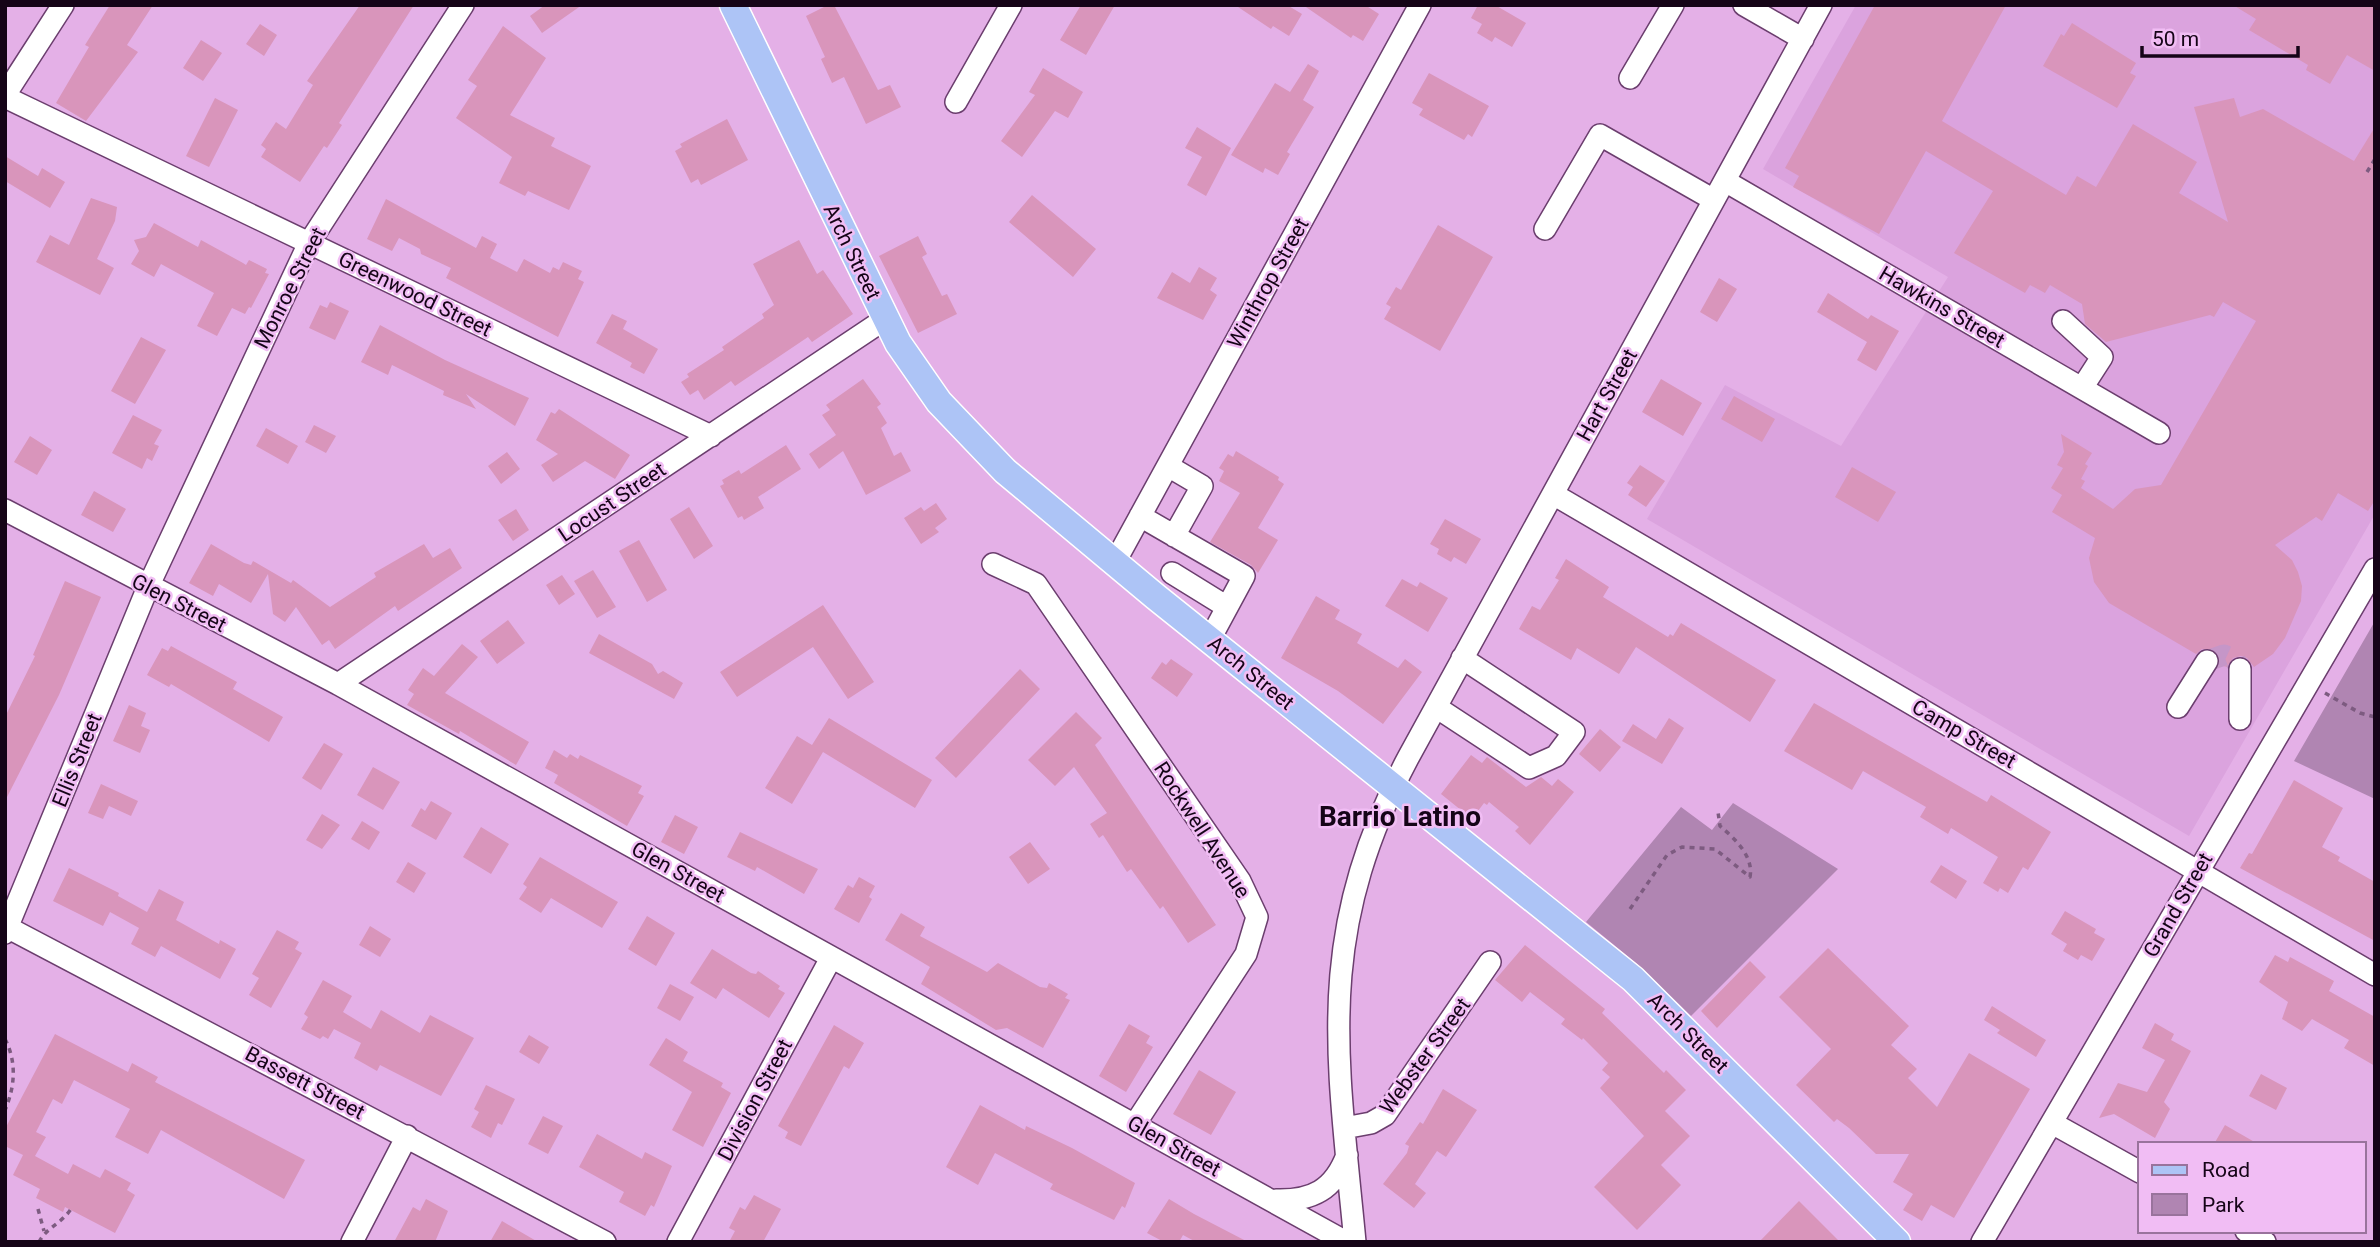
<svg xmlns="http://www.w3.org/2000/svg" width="2380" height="1247" viewBox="0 0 2380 1247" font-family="Roboto,sans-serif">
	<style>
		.built { fill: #dba3de }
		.green { fill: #b085b2 }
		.building { fill: #d995bb }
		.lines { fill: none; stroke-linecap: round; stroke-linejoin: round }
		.minor-tunnel { stroke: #c596c8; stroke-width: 21; stroke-dasharray: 21 10; stroke-linecap: butt }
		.minor-casing { stroke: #6b3e6e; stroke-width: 24 }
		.major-casing { stroke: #fff; stroke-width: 29 }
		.path { stroke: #7d5b80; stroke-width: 3.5; stroke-dasharray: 5 5; stroke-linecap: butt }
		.minor { stroke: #fff; stroke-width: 21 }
		.major { stroke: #adc4f6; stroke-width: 26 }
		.labels { text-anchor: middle; stroke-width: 5; stroke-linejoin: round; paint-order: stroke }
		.street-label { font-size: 21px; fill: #150417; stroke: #f1bdf4 }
		.district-label { font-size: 28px; font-weight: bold; fill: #150417; stroke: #f1bdf4 }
	</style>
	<rect width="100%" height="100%" fill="#e4b0e7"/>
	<!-- built -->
	<path class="built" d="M1856,5H2375V514L2189,836L1647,519L1725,385L1841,446L1948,277L1763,169Z"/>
	<!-- green -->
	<path class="green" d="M2375,621V799L2294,761Z
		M1733,803L1838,869L1691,1016L1636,963L1586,922L1681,807L1712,830Z"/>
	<!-- building -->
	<path class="building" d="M110,5H153L127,45L138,52L86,121L56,103L89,47L85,45Z
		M360,5H414L339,123L342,125L327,148L324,146L300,182L261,157L266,149L261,145L276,122L286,129L313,85L307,81Z
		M545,5H582L542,33L530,16Z
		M828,5H834L878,90L890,85L901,107L866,124L844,77L832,83L821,59L825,57L806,16Z
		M1081,5H1115L1086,55L1060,40Z
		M1235,5H1287L1302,14L1289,36L1273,26L1271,29Z
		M1303,5H1365L1379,14L1363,41L1353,35L1351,38Z
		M1478,5H1495L1526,23L1512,47L1495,37L1492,42L1477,33L1482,24L1471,18Z
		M1875,5H2006L1942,121L2066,195L2077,176L2096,187L2133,124L2197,162L2179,193L2228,222L2194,107L2234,98L2240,117L2263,109L2354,161L2375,127V500L2368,511L2338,493L2322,521L2316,517L2275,545L2292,560L2298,572L2302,586L2301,601L2285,638L2273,654L2254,667L2247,658L2241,656L2233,658L2227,667L2219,665V656L2213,650L2202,649L2196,654L2109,603L2094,582L2089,558L2095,538L2052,512L2062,495L2051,488L2063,468L2057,465L2064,452L2061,434L2092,453L2085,464L2088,466L2081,479L2085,481L2081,488L2113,509L2135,489L2161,485L2256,321L2223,302L2214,317L2210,315L2106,342L2085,324L2082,304L2050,285L2045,293L2030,285L2025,293L1954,253L1993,191L1926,151L1879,234L1793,187L1799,176L1785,168Z
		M2233,5H2375V71L2347,55L2330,84L2306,70L2308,65L2249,30L2256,19Z
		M2072,23L2136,63L2130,73L2136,76L2117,108L2043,66L2061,34L2064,36Z
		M260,24L277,35L264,56L246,44Z
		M503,26L546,58L510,115L555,138L551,146L591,166L569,210L528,191L525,196L499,183L512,157L456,118L477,86L468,80Z
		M201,40L222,53L203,81L183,68Z
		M1308,64L1319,71L1303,100L1314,107L1287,152L1290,154L1278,175L1265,168L1263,173L1231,155L1275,83L1290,92Z
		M1043,68L1083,92L1068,118L1055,111L1022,157L1001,141L1035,95L1029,92Z
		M1429,73L1489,106L1472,137L1468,134L1464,140L1419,115L1423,109L1412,103Z
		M215,98L238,110L209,167L186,156Z
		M727,119L748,160L701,185L698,179L691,183L675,151L682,147L680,144Z
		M1197,127L1231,148L1206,196L1187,185L1202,157L1185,148Z
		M5,156L38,176L42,168L65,182L50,208L5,181Z
		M1032,195L1096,249L1073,277L1009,222Z
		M91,198L117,207L115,221L97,259L114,268L100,295L36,262L50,235L69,245Z
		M386,199L476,248L482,236L497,244L490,258L517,272L524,259L550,273L553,267L559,270L563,262L582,271L578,279L584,282L558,337L446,278L451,268L421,254L420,249L399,238L392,251L367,239Z
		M154,223L198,247L201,240L243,263L246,265L249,260L267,269L265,273L269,274L251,308L249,307L245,314L232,308L217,336L197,326L214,293L161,264L154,277L131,264L139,251L134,240L146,237Z
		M1438,225L1493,257L1440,351L1384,319L1391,307L1386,304L1396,287L1401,290Z
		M918,236L927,254L922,257L942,296L947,294L957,314L918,333L879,256Z
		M799,240L817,274L823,270L853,314L812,342L808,337L735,386L731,381L704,400L698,390L690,395L681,382L689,377L687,374L724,350L722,347L764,318L762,314L774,305L753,264Z
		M1199,267L1217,278L1210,290L1217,295L1203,320L1157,298L1172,272L1190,283Z
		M1719,278L1737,289L1717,322L1700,312Z
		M1828,293L1868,319L1871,315L1899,331L1876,371L1857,360L1867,342L1817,312Z
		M330,302L349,311L335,340L309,328L320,305L327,308Z
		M612,314L627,321L623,329L658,349L644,374L630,367L632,363L596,343Z
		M380,325L445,360L529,398L515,426L466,394L476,409L443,395L444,391L392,365L388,375L361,362Z
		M141,337L166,350L135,404L111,391Z
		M863,379L881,404L877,407L887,423L881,428L894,456L901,452L911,471L866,495L843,451L819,469L809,454L836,435L822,415L830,410L826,405Z
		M1661,379L1702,403L1683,436L1642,412Z
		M1734,396L1775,419L1762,442L1721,419Z
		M559,409L630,455L615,479L585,461L553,482L541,465L558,454L536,440L551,412L555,414Z
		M133,415L162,430L154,444L159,446L152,461L147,458L142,469L112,453Z
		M314,425L336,436L326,453L305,442Z
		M266,428L298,446L288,464L256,446Z
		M30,436L52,450L37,475L14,462Z
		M786,445L801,469L758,497L764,508L744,520L742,516L738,518L720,486L724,484L722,480L739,470L741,474Z
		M1236,451L1279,477L1278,480L1284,484L1258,528L1278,540L1258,573L1251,565L1210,542L1240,493L1219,481L1224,471L1219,468L1228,454L1233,457Z
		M507,452L520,469L501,484L488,466Z
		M1640,465L1665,481L1646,507L1628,495L1633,487L1627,483Z
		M1852,467L1896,492L1878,522L1835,497Z
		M94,491L126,509L113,532L81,515Z
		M936,503L947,519L935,528L939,532L921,544L904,518L921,507L924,511Z
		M689,507L713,546L694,559L670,519Z
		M516,509L529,530L513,541L498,520Z
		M1445,519L1481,539L1466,564L1454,557L1451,562L1437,554L1439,549L1430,544Z
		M639,540L667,590L647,602L619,551Z
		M211,544L244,563L251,565L253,561L291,583L293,580L330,607L376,577L374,573L424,544L433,558L450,548L462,568L398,611L395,606L335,649L329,640L322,645L296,607L285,622L273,614L268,574L251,603L219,584L213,596L189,583Z
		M1566,559L1609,587L1603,597L1668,637L1670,634L1673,636L1681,623L1776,680L1750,722L1636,647L1619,674L1577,648L1571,660L1519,629L1532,606L1540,610L1559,580L1555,578Z
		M593,570L616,607L597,618L574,581Z
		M562,575L575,594L559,605L546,585Z
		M1402,579L1417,587L1420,582L1448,598L1428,632L1385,606Z
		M65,581L101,597L59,695L5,801V717L35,656L33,655Z
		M1316,596L1340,610L1335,619L1362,634L1357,643L1398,668L1405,659L1422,672L1383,724L1338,691L1281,658Z
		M823,605L874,682L848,699L813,647L737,697L720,672Z
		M508,620L525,643L497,664L480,641Z
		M599,634L652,664L658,674L663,671L683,683L674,699L589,653Z
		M462,644L478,657L445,693L529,742L516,765L460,731L459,734L407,705L414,694L408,690L423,668L434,676Z
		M171,646L237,682L233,689L283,717L269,742L171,684L169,687L147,675L162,648L168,651Z
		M1171,659L1193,674L1177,697L1151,678L1162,662L1166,665Z
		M1020,669L1040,689L956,778L935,758Z
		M1814,703L1987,802L1991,795L2051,832L2028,870L2023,867L2008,893L2000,888L1998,892L1983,883L1998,857L1951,828L1948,834L1920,817L1926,807L1863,771L1852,790L1784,751Z
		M129,705L146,713L141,726L150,730L140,753L113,741Z
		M1076,712L1102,738L1095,745L1216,925L1188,943L1163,906L1160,909L1131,869L1127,872L1103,835L1099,838L1090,824L1107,813L1074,767L1055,786L1028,760Z
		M829,718L932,780L915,808L823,752L792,804L765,788L797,736L812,745Z
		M1669,718L1684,728L1662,764L1622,741L1633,724L1656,739Z
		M1600,729L1621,747L1600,772L1579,754Z
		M324,743L343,754L321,790L302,778Z
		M554,750L567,758L570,754L578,759L580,755L642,786L638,793L644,796L627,826L554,783L558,775L545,768Z
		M1471,755L1482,763L1487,757L1526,787L1541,777L1552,786L1558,779L1574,792L1530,845L1515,831L1519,827L1489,802L1487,805L1484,803L1472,819L1441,794Z
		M373,767L400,782L383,810L357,795Z
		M2294,780L2343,808L2322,847L2340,857L2338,861L2375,882V941L2240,868L2249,853L2252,854Z
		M101,784L138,801L131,816L109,806L103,819L88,813Z
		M431,801L452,813L436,840L411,826L421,808L425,811Z
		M322,814L340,825L322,849L306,840Z
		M675,815L698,827L684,854L661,842Z
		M362,821L380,832L369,850L351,839Z
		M481,827L509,844L491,874L463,857Z
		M740,832L818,869L804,894L757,867L755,871L727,857Z
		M1030,842L1050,869L1028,884L1009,857Z
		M540,857L618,902L602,928L551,898L541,913L519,899L527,887L523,884Z
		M408,862L426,873L414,893L396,882Z
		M1941,865L1967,881L1956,899L1930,882Z
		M69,868L119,893L118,896L147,912L159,889L184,902L176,920L219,944L220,940L236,949L220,979L161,946L155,957L131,944L139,928L110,912L103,926L53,901Z
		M859,877L875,886L869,897L872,899L859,923L834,909L848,885L853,888Z
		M2065,911L2096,929L2094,933L2105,939L2092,961L2081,955L2078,960L2063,951L2067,944L2051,934Z
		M901,913L925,927L920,936L987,972L998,963L1040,987L1047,988L1049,983L1068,994L1065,998L1070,1000L1043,1048L1007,1028L996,1030L921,984L930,967L885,940Z
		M647,916L675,933L656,966L628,949Z
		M370,926L391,939L380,957L359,945Z
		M277,930L299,942L295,949L302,953L271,1008L249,995L259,978L252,974Z
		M1525,945L1605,1009L1602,1013L1664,1073L1666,1070L1686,1090L1665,1111L1690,1136L1661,1165L1681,1185L1637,1230L1594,1187L1644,1136L1600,1088L1610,1077L1602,1070L1608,1063L1583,1038L1582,1040L1561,1024L1565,1019L1530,992L1522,1002L1495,980Z
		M1828,948L1909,1026L1891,1045L1917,1069L1908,1078L1937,1107L1969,1053L2030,1089L1954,1218L1931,1205L1922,1221L1903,1210L1913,1194L1893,1182L1909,1154H1876L1849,1128L1837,1119L1834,1122L1796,1085L1831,1049L1779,997Z
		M712,949L751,973L756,974L758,971L780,986L778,989L785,993L769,1018L723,988L716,999L690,983Z
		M2275,955L2288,962L2290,957L2334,981L2329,991L2375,1017V1066L2344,1048L2349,1040L2312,1019L2302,1031L2282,1019L2288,1002L2259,982Z
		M1750,961L1766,977L1717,1028L1701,1011Z
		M323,980L352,996L343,1012L371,1029L381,1010L420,1033L430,1015L474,1038L441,1096L380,1065L377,1071L354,1058L361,1043L334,1029L328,1039L323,1036L320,1039L301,1029L308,1017L304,1014Z
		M670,984L694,997L680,1021L657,1008Z
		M1992,1006L2046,1040L2036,1057L1997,1033L2000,1030L1984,1020Z
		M2155,1023L2174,1034L2171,1040L2191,1051L2164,1102L2170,1109L2155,1138L2114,1114L2099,1118L2118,1083L2147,1092L2165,1060L2142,1048Z
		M1129,1024L1150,1036L1146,1043L1153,1047L1126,1092L1099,1076Z
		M834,1025L864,1043L849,1069L844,1066L801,1146L785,1138L788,1132L778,1126Z
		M55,1034L128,1072L132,1063L158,1077L155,1082L305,1160L284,1199L161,1130L148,1154L115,1137L130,1109L74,1080L62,1104L53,1099L36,1132L46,1137L35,1156L68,1174L73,1164L100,1178L105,1169L131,1183L127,1190L135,1195L115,1233L65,1207L63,1212L36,1198L40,1189L13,1175L23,1155L5,1146V1129Z
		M529,1035L549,1047L539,1064L519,1052Z
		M666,1038L688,1052L683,1061L723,1083L721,1087L731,1093L703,1147L672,1130L692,1092L649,1065Z
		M1199,1070L1236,1092L1211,1135L1173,1114Z
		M2261,1074L2287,1088L2276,1110L2249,1096Z
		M486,1085L515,1099L502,1125L498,1123L491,1138L471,1127L479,1112L474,1109Z
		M1443,1089L1477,1110L1446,1157L1437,1151L1415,1184L1426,1193L1414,1208L1383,1184L1407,1153L1409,1146L1405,1144L1420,1122L1423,1124Z
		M980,1105L1025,1130L1026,1126L1072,1148L1135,1183L1125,1208L1122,1206L1114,1220L1050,1189L1053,1184L995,1153L978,1185L946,1167Z
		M543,1116L563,1126L548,1154L528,1144Z
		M2225,1125L2258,1144H2214Z
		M597,1134L642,1159L645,1152L672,1166L654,1207L651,1205L645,1216L619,1202L624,1192L579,1167Z
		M754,1195L781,1209L763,1242H729L735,1231L729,1228L740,1207L745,1210Z
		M426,1199L448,1211L435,1242H394L413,1207L420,1211Z
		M1169,1199L1194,1214L1248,1242H1196L1183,1235L1179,1242H1164L1147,1233Z
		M1799,1201L1840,1242H1759Z
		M502,1221L538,1242H490Z"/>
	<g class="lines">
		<!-- minor-tunnel -->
		<path class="minor-tunnel" d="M2207,661L2224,655L2235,660L2240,669"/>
		<defs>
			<path id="minor" d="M1744,5L1803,39
				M1630,78L1673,5
				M5,95L63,5
				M5,97L711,436
				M956,102L1011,5
				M1725,181L2159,433
				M1545,229L1600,135L1714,200
				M2063,321L2102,357L2082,388
				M1168,466L1202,486L1174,536
				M1553,494L2375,975
				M5,510L338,684L1346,1242
				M1140,516L1244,576L1210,639
				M1115,562L1420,5
				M993,564L1036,584L1240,881L1257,917L1246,954L1135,1124
				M1172,573L1227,607
				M338,684L885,319
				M1436,707L1529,768L1556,756L1574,732L1462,658
				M2178,707L2207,661
				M2240,719V669
				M5,926L605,1242
				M5,933L148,587L309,243L463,5
				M2052,1123L2140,1172
				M1344,1128L1371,1123L1385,1115L1490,962
				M1276,1200C1312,1201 1334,1190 1347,1155
				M2246,1231L2265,1242
				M352,1242L407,1136
				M678,1242L831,958
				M1355,1242C1337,1053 1314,935 1408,758L1821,5
				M1982,1242L2375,569"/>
			<path id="major" d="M733,5L898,343L939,402L1005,471L1156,597L1633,979L1897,1242"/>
		</defs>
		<!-- minor casing -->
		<use href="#minor" class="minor-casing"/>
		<!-- major casing -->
		<use href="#major" class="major-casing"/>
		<!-- path -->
		<path class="path" d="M2367,172L2375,159
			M2325,693L2360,713L2375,717
			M1630,909L1667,855L1682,847L1715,849L1750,877C1754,856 1734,838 1720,826L1718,812
			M5,1039C17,1062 15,1087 5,1110
			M38,1209L44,1231
			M39,1242C46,1228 61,1224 71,1209"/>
		<!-- minor -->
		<use href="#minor" class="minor"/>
		<!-- major -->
		<use href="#major" class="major"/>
	</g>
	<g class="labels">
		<!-- street labels -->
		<g class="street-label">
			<text transform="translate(852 252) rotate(64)" y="7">Arch Street</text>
			<text transform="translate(1268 283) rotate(-61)" y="7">Winthrop Street</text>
			<text transform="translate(290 288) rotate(-63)" y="7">Monroe Street</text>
			<text transform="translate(415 294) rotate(26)" y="7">Greenwood Street</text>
			<text transform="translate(1942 307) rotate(30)" y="7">Hawkins Street</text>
			<text transform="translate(1607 395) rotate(-61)" y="7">Hart Street</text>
			<text transform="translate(612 502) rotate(-34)" y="7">Locust Street</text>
			<text transform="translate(179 603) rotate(27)" y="7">Glen Street</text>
			<text transform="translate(1251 673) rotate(39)" y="7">Arch Street</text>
			<text transform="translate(1964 734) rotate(30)" y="7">Camp Street</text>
			<text transform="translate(77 760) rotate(-68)" y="7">Ellis Street</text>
			<text transform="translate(1202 830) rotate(57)" y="7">Rockwell Avenue</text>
			<text transform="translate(678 872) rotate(29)" y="7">Glen Street</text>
			<text transform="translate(2178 905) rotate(-60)" y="7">Grand Street</text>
			<text transform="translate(1688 1033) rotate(45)" y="7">Arch Street</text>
			<text transform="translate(1425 1056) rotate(-54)" y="7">Webster Street</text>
			<text transform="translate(305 1083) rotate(28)" y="7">Bassett Street</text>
			<text transform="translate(755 1100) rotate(-62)" y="7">Division Street</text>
			<text transform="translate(1174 1146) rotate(29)" y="7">Glen Street</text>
		</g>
		<!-- district labels -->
		<g class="district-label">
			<text x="1400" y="826">Barrio Latino</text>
		</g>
	</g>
	<!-- border -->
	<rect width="2380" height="1247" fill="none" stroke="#150417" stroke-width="14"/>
	<!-- legend -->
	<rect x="2138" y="1142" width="228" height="91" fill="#f1bdf4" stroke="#99739c" stroke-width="2"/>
	<rect x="2152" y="1165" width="35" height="10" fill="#adc4f6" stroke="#99739c" stroke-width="2"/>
	<text x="2202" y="1177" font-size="21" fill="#150417">Road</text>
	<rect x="2152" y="1194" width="35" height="21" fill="#b085b2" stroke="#99739c" stroke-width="2"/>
	<text x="2202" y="1212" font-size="21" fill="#150417">Park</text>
	<!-- scale -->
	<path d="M2142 46v10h156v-10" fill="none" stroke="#150417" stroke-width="3.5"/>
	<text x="2152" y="46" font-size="21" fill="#150417" stroke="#f1bdf4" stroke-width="5" paint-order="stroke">50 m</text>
</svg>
